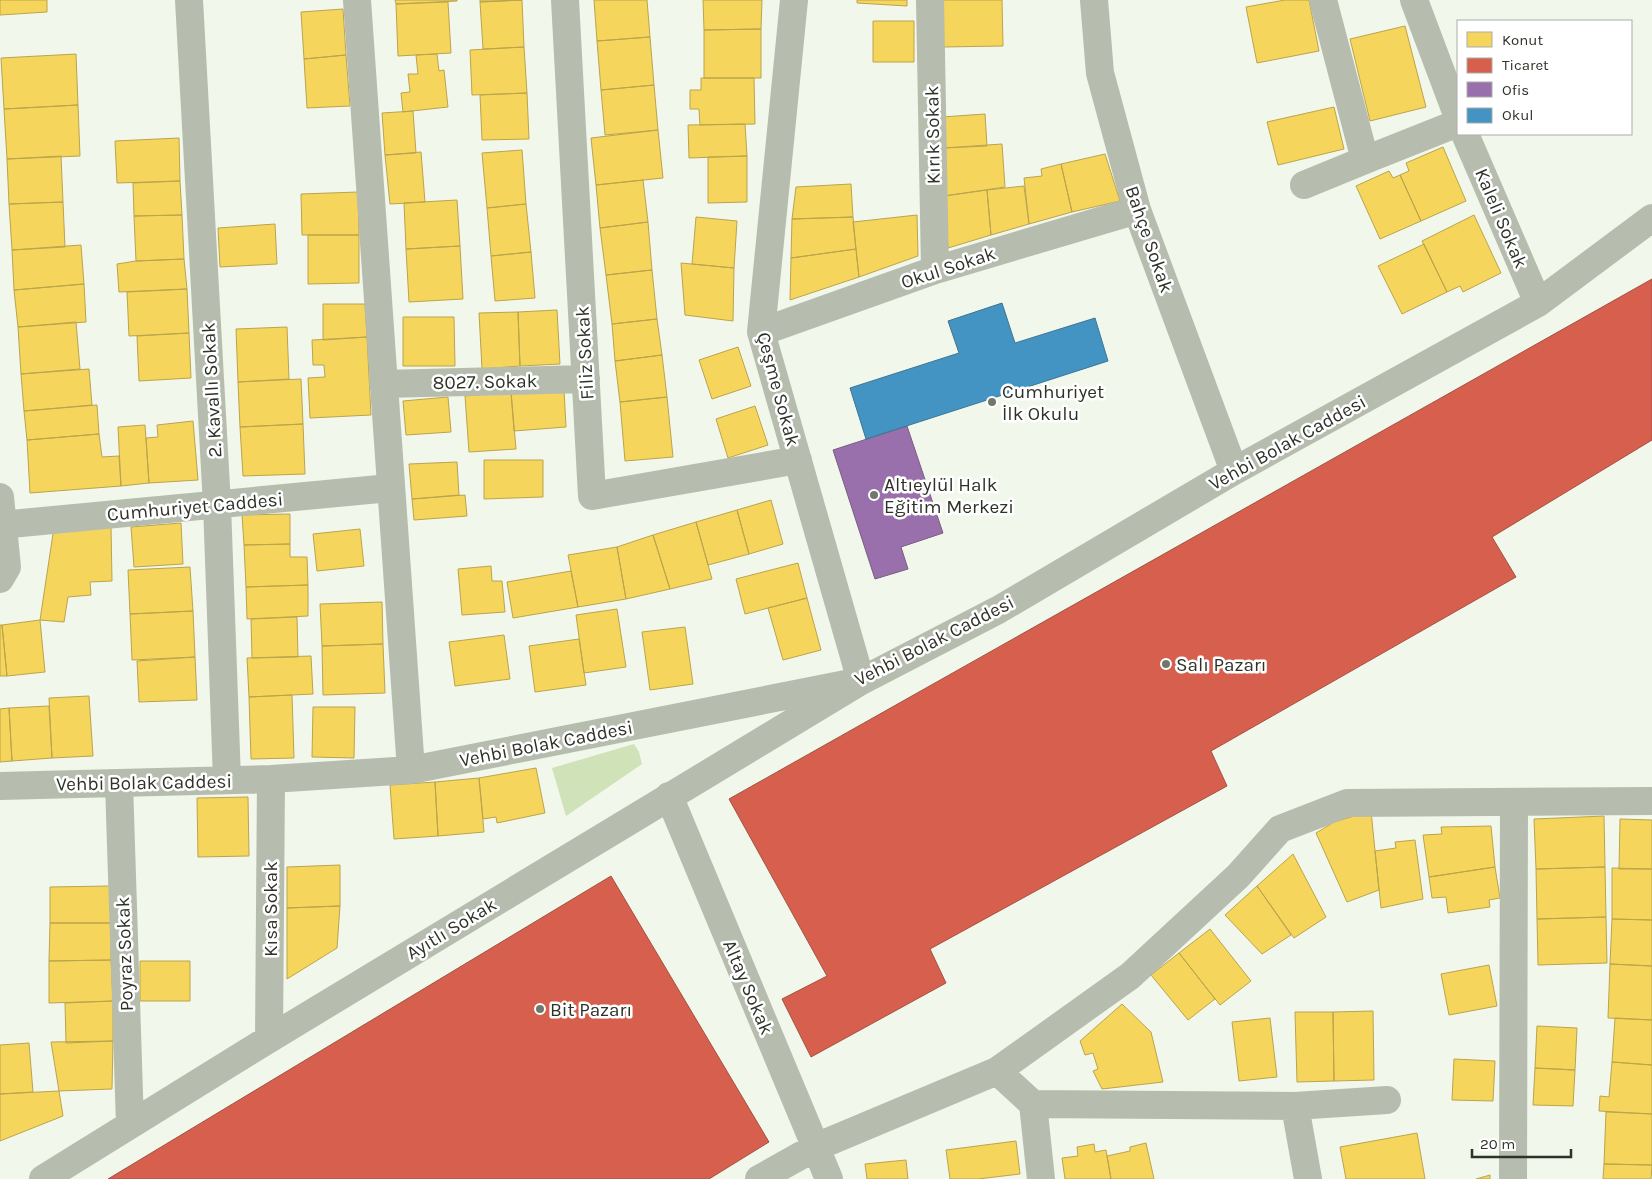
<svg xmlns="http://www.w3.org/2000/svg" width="1652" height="1179" viewBox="0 0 1652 1179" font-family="Karla,sans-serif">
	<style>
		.green { fill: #cfe2b8 }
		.homes { fill: #f6d55c; stroke: #baa44d }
		.shops { fill: #d6604d; stroke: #a45242 }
		.offices { fill: #9970ab; stroke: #795d84 }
		.schools { fill: #4393c3; stroke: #3d7695 }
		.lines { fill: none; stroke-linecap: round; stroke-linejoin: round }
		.minor { stroke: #b6bcae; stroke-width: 28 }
		.poi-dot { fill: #72776d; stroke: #fff; stroke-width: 2 }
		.labels { text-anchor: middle; stroke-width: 5; stroke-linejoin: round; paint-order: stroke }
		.street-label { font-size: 19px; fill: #2e3229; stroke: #fff }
		.poi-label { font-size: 19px; fill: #2e3229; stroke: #fff; text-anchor: start }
	</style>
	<rect width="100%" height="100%" fill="#f1f7eb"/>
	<!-- green -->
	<path class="green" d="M634,744L639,752L642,764L566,816L552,768Z"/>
	<!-- homes -->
	<path class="homes" d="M0,0H47V12L0,15Z
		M395,0H457V1L396,4Z
		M480,0H522L480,2Z
		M522,0L524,47L483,49L480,2Z
		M594,0H647L650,37L597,41Z
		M703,0H762L761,29L704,30Z
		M857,0H907V6L857,3Z
		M942,0H1002L1003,46L943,47Z
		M1285,0H1309L1319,51L1257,63L1246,7Z
		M448,2L451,53L398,56L396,4Z
		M343,9L346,55L304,59L301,12Z
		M873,21H914V62H873Z
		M1405,26L1426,107L1370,121L1350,39Z
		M761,29V78H704V30Z
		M650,37L654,85L601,90L597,41Z
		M524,47L527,93L472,95L470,50Z
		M76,54L78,105L4,109L1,58Z
		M437,54L439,71L444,70L448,107L403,112L401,93L410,92L408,74H418L416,55Z
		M346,55L350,106L307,108L304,59Z
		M701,78H754L755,124L700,125L699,109H690V90H701Z
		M654,85L658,130L605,135L601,90Z
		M527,93L529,139L482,140L480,95Z
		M78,105L80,156L7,159L4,109Z
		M1334,107L1344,149L1278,165L1267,122Z
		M413,111L416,153L385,155L382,113Z
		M985,114L987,146L944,148L942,117Z
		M745,124L747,156L689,158L688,125Z
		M658,130L663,178L596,185L591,138Z
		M179,138L180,181L117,183L115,141Z
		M1002,144L1005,187L944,196V148Z
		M1443,147L1466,201L1421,221L1400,175L1409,171L1406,163Z
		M522,150L526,204L487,208L482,153Z
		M421,152L425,202L390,204L385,155Z
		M1105,154L1120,201L1072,212L1061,164Z
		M61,156L63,202L9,204L7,159Z
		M747,156V202L708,203V157Z
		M1061,164L1072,212L1029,224L1024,178L1042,176L1041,169Z
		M1389,171L1393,178L1400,175L1421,221L1380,239L1356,186Z
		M643,180L648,222L600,228L596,185Z
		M180,181L182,215L134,216L133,183Z
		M851,184L853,217L792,219L796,187Z
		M1024,186L1029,224L991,235L987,190Z
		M987,190L991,235L948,248L944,196Z
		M358,192L359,235H302L301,194Z
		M457,200L460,246L406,249L404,203Z
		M63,202L65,247L12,250L9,204Z
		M526,204L531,252L491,256L487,208Z
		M182,215L184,259L136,261L134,216Z
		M917,215L918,256L859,277L853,222Z
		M1474,215L1501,273L1463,292L1460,286L1447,292L1422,241Z
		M696,217L737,221L734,268L692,264Z
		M853,217L856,249L791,258L792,219Z
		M648,222L652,270L606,275L600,228Z
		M275,224L277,264L220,267L218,228Z
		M308,235H359V283L308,284Z
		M1424,244L1447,292L1402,314L1378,266Z
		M81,245L84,284L14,290L12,250Z
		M460,246L463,299L409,302L406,249Z
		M856,249L859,277L790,300L791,258Z
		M531,252L535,298L495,301L491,256Z
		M184,259L187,289L119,292L117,264L136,261Z
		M681,263L734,268L733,321L685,315Z
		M652,270L657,319L612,324L606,275Z
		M84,284L86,322L18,327L14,290Z
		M187,289L189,333L129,336L127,292Z
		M323,304H365L367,337L323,340Z
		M557,310L560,364L520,366L518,312Z
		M518,312L520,366L482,369L479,313Z
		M403,317H454L455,366H403Z
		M657,319L662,355L615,361L612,324Z
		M76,322L80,369L21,374L18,327Z
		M287,327L289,379L238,382L236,329Z
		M189,333L191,378L139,381L137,336Z
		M367,337L371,415L310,418L308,378L325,377L324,365H313L312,340Z
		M738,347L751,386L712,399L699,360Z
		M662,355L667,397L620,402L615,361Z
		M89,369L92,405L24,411L21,374Z
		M301,379L303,424L240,427L238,382Z
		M564,389L566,427L514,431L511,392Z
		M511,392L516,449L469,452L465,396Z
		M448,397L451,432L406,435L403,401Z
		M667,397L673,457L625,461L620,402Z
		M97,405L99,434L27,440L24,411Z
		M755,406L768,445L728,458L716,419Z
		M193,421L198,480L149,483L146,438L158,437L157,425Z
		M303,424L305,474L243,476L240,427Z
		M145,425L149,483L121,486L118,427Z
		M99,434L102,457L119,456L121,486L30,493L27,440Z
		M484,460H543V497L484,499Z
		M457,462L459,495L412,499L409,464Z
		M465,495L467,516L414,520L412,499Z
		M771,500L783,544L749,554L737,510Z
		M737,510L749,554L708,565L696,522Z
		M290,514V544L244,545L242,515Z
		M696,522L712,579L670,589L653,535Z
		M181,523L183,564L134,567L131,527Z
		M111,526L112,581L90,582L91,595L68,597L64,622L40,620L54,527Z
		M360,529L364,566L317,571L313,534Z
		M653,535L670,589L626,599L617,547Z
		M290,544V557H307L308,585L246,587L244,545Z
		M617,547L626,599L578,607L568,555Z
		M798,563L807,598L745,614L736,579Z
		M491,566L492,581H502L505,612L462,615L458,569Z
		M190,567L193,611L130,614L128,570Z
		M571,571L578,607L513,618L507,582Z
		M308,585V616L247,619L246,587Z
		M807,598L821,650L783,660L768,608Z
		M382,602L383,644L322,646L320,604Z
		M617,609L626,667L584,673L576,615Z
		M193,611L195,657L132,660L130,614Z
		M297,617L298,657L252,658L251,619Z
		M40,620L45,672L7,676L2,625Z
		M0,625H2L7,676H0Z
		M685,627L693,684L650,690L642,632Z
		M504,635L510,679L455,686L449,642Z
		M579,639L586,685L535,692L529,646Z
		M383,644L385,693L323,695L322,646Z
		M311,656L313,694L249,697L247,658Z
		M195,657L197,700L139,702L137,661Z
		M292,695L294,758L251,759L249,697Z
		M89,696L93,756L52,758L49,698Z
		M49,706L52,758L12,761L9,708Z
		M313,707H355L354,758L312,757Z
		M9,708L12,761L0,762V709Z
		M536,768L545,813L497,823L496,817L483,819L479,778Z
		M479,778L484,832L438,836L435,782Z
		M435,782L438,836L394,839L390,785Z
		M248,797L249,856L198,857L197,798Z
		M1371,811L1379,890L1347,902L1316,833L1334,822Z
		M1604,816L1605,867L1536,869L1534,819Z
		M1620,819L1652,820V869H1619Z
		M1491,826L1495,867L1429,877L1423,835L1442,834L1441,827Z
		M1415,840L1423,899L1381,908L1375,851L1396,848L1395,842Z
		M1293,854L1326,917L1294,938L1257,886Z
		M340,865V906L287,908V867Z
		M1495,867L1500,898L1489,900L1490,907L1448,913L1446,897L1432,898L1429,877Z
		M1605,867L1606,917L1537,919L1536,869Z
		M1612,868L1652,869V920L1612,919Z
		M110,886L111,923H50V887Z
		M1257,886L1291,935L1262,954L1225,915Z
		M340,906L337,948L287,979V908Z
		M1606,917L1607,963L1538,965L1537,919Z
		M1612,919L1652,920V966L1610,964Z
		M50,923H111V960L49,961Z
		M1210,929L1251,981L1220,1005L1179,953Z
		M1179,953L1215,999L1188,1020L1151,975Z
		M111,960L113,1001L49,1003V961Z
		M140,961H190V1001H140Z
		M1610,964L1652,966V1020L1608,1018Z
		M1489,965L1497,1006L1449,1015L1441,974Z
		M113,1001V1041L66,1043L65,1003Z
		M1122,1004L1151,1032L1163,1082L1102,1089L1093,1071L1098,1069L1093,1053L1085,1055L1080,1041Z
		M1373,1011L1374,1080L1334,1081L1333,1012Z
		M1295,1012H1333L1334,1081L1297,1082Z
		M1270,1018L1277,1077L1239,1081L1232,1022Z
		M1615,1018L1652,1020V1065L1612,1062Z
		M1537,1026L1577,1028L1575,1070L1535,1068Z
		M113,1041L112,1089L59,1091L51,1042Z
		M29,1043L33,1092L0,1094V1045Z
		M1454,1059L1495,1061L1493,1101L1452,1100Z
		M1612,1062L1652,1065V1114L1599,1111L1600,1096L1609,1097Z
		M1535,1068L1575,1070L1573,1106L1533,1105Z
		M59,1091L63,1116L0,1141V1094Z
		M1606,1112L1652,1114V1165L1604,1164Z
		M1417,1133L1425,1179H1346L1340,1147Z
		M1016,1141L1020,1174L978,1179H950L946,1150Z
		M1146,1143L1154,1179H1111L1107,1156L1130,1151V1147Z
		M1094,1144L1095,1152L1106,1150L1111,1179H1065L1062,1158L1078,1156L1077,1147Z
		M906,1160L908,1179H867L865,1164Z
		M1604,1164L1652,1165L1651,1179H1603Z
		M1490,1175V1179H1476Z"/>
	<!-- shops -->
	<path class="shops" d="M1652,279V440L1492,537L1516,577L1211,751L1227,786L930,949L946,983L811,1057L782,999L827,976L729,799Z
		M611,876L769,1142L709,1179H108Z"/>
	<!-- offices -->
	<path class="offices" d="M907,426L943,533L901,547L908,569L875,579L833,450Z"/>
	<!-- schools -->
	<path class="schools" d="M1002,303L1015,343L1095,318L1108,361L866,439L850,388L959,353L948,321Z"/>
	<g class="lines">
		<!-- minor -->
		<path class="minor" d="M189,0L217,505L227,780
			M357,0L411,770
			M565,0L592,496L798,460
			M930,0L935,270
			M1094,0L1100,73L1137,210L1234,471
			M1414,0L1458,117
			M1465,134L1538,303
			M1365,160L1458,123
			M1304,185L1365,160L1323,0
			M761,332L935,270L1137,210
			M383,384L586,379
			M0,497L7,567L0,579
			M0,525L390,488
			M119,783L130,1125
			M0,786L271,779L411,770L861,681L998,610L1234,471L1538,303L1652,218
			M669,796L829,1179
			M269,1039L271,779
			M997,1071L1033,1104L1295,1106L1308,1179
			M1033,1104L1041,1179
			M1295,1106L1387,1100
			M43,1179L269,1039L861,681L761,332L794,0
			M759,1179L816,1147L997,1071L1130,976L1238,876L1280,829L1347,803L1652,801
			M1513,1179L1514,803"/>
	</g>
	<!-- markers -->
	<g class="poi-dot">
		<circle cx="992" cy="402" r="5"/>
		<circle cx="874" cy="495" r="5"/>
		<circle cx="1166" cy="664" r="5"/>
		<circle cx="540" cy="1009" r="5"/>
	</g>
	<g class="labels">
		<!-- street labels -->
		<g class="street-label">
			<text transform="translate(932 135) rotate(-91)" y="7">Kırık Sokak</text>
			<text transform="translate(1502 218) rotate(67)" y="7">Kaleli Sokak</text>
			<text transform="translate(1150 239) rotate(71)" y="7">Bahçe Sokak</text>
			<text transform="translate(948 267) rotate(-18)" y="7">Okul Sokak</text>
			<text transform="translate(584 353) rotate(-93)" y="7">Filiz Sokak</text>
			<text transform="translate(485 381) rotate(-1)" y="7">8027. Sokak</text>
			<text transform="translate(779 389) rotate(75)" y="7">Çeşme Sokak</text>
			<text transform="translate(211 390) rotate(-93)" y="7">2. Kavallı Sokak</text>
			<text transform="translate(1287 442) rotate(-29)" y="7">Vehbi Bolak Caddesi</text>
			<text transform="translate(195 506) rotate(-5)" y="7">Cumhuriyet Caddesi</text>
			<text transform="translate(934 640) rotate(-27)" y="7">Vehbi Bolak Caddesi</text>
			<text transform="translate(546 743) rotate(-11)" y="7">Vehbi Bolak Caddesi</text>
			<text transform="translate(144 782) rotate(-1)" y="7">Vehbi Bolak Caddesi</text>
			<text transform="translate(270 909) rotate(-90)" y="7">Kısa Sokak</text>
			<text transform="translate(451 928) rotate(-31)" y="7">Ayıtlı Sokak</text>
			<text transform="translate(124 954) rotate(-92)" y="7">Poyraz Sokak</text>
			<text transform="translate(749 987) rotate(67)" y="7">Altay Sokak</text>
		</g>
		<!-- poi labels -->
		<g class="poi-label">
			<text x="1002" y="398">Cumhuriyet<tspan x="1002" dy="22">İlk Okulu</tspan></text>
			<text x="884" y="491">Altıeylül Halk<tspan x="884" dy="22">Eğitim Merkezi</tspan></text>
			<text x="1176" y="671">Salı Pazarı</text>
			<text x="550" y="1016">Bit Pazarı</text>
		</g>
	</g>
	<!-- legend -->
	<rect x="1457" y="20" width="175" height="115" fill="#ffffff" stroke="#abada9"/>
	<rect x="1467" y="32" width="25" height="15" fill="#f6d55c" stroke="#abada9"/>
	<text x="1502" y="45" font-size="15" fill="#2e3229">Konut</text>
	<rect x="1467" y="58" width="25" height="15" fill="#d6604d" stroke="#abada9"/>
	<text x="1502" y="70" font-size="15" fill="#2e3229">Ticaret</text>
	<rect x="1467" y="82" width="25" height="15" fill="#9970ab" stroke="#abada9"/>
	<text x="1502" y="95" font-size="15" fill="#2e3229">Ofis</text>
	<rect x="1467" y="108" width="25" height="15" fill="#4393c3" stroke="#abada9"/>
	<text x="1502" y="120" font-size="15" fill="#2e3229">Okul</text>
	<!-- scale -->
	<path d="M1472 1149v8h99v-8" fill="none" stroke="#2e3229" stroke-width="2.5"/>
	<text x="1480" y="1149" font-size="15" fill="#2e3229" stroke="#ffffff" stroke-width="4" paint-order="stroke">20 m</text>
</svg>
